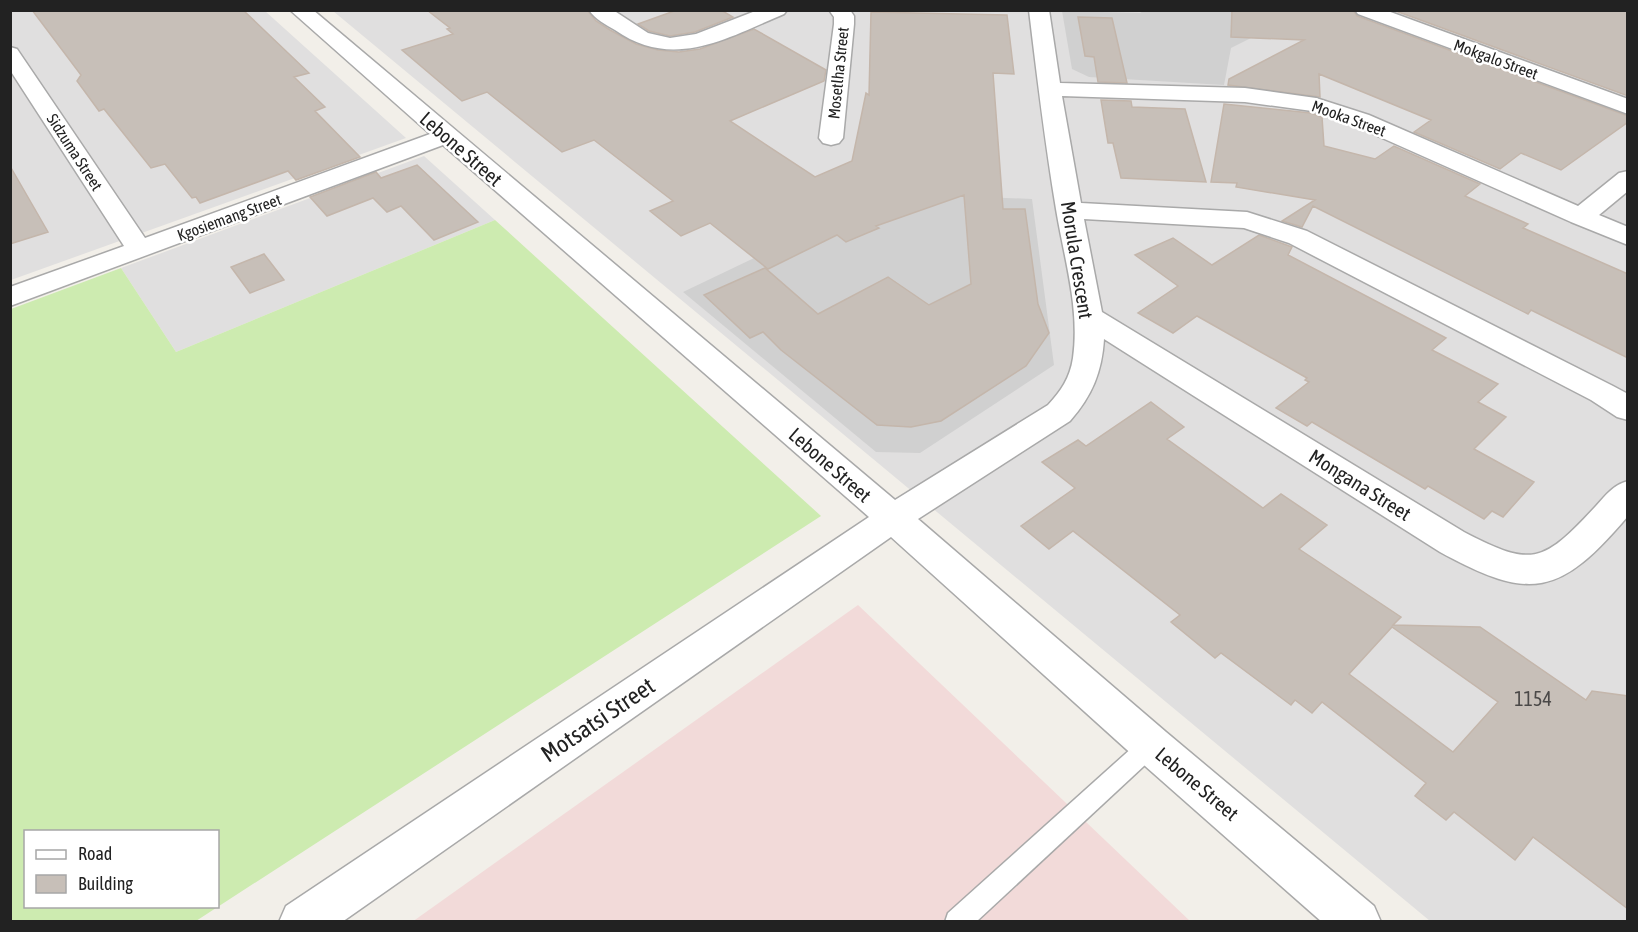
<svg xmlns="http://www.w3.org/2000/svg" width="1638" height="932" viewBox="0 0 1638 932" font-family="'Asap Condensed',sans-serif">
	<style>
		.residential { fill: #e0dfdf }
		.commercial { fill: #f2dad9 }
		.religious { fill: #d0d0d0 }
		.grass { fill: #cdebb0; fill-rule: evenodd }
		.building { fill: #c7bfb8; stroke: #c4b6ab; stroke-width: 1.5; fill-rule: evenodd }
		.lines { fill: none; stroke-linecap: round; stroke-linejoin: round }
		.lane-casing { stroke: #a9a9a9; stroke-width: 3 }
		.street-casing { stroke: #a9a9a9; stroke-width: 3 }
		.lane { fill: #fff; fill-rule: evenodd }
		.street { fill: #fff; fill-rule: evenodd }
		.labels { text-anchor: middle; stroke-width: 5; stroke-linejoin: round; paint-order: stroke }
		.far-street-label { font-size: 16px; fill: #222; stroke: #fff }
		.street-label { font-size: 20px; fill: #222; stroke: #fff }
		.near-number-label { font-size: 20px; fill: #4b4948 }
		.near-street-label { font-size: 24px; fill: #222; stroke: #fff }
	</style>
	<rect width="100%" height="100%" fill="#f2efe9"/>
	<!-- residential -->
	<path class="residential" d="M11,11H265L406,138L11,280Z
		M333,11H1627V921H1430Z
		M424,156L495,220L176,352L121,268Z"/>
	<!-- commercial -->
	<path class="commercial" d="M858,605L1190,921L412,922Z"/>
	<!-- religious -->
	<path class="religious" d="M1145,10L1237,11L1275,26L1231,48L1224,85L1089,77L1072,69L1062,11L1140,13Z
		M890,193L1032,199L1054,365L920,453L876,452L683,292Z"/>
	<!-- grass -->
	<path class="grass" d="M495,220L821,516L196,921H11V309L121,268L176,352ZM26,832H218V906H26Z"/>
	<!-- building -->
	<path class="building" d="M32,10H243L309,73L294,77L325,107L315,111L360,157L296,180L288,171L200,203L196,197L192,198L165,164L151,168L104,109L99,111L77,81L81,75Z
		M427,10H587L596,21L610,30L636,44L658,50L679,52L700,49L754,29L826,70L824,81L730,121L815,177L852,161L866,93L869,95L871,12L1007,15L1014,74L993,73L1003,209H1025L1038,304L1049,333L1026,366L941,421L911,427L877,425L781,350L763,332L750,338L704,295L765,268L818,314L888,277L929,305L971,284L964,195L876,226L879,228L846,242L837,235L768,269L710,223L681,236L650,211L673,201L594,140L562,152L487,92L462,101L402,50L453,34L447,29L450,28Z
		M677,10H721L733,17L695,32L670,36L649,31L638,24Z
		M1232,10H1353L1357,16L1628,116V122L1561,170L1521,153L1500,169L1414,132L1431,120L1319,74L1320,97L1228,85L1229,79L1304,40L1231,37Z
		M1393,10H1628V96Z
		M1078,17L1112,18L1127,83L1098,82L1094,57L1085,56Z
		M1101,100L1131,101L1132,107L1185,109L1206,182L1121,178L1113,143H1108Z
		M1224,104L1311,113L1322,117L1324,146L1375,159L1394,146L1480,184L1465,196L1528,224L1523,228L1628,274V358L1531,310L1528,314L1313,206L1302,227L1282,221L1315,200L1236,187L1237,183L1211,182Z
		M417,165L478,222L434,240L401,206L387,212L373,198L327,216L310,197L376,172L381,178Z
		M10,166L48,232L10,244Z
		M1259,235L1292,247L1288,255L1446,338L1432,350L1498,384L1478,402L1506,417L1474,449L1534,482L1503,517L1492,511L1484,519L1428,486L1425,489L1312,422L1307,426L1276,408L1309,382L1305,380L1307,378L1197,316L1173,333L1138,313L1178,286L1135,255L1173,238L1212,265Z
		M264,254L284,280L250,293L231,267Z
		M1151,402L1184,427L1167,439L1263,508L1281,494L1327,525L1299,549L1401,617L1393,625L1480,627L1586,700L1592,691L1628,696V909L1533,837L1515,860L1454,812L1446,820L1415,796L1426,783L1322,702L1312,713L1295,700L1291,705L1221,653L1215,658L1171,622L1180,615L1073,531L1049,549L1021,526L1075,488L1042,462L1078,440L1086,446ZM1392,627L1498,702L1453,752L1349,674Z"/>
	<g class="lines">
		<defs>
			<path id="lane" d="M1151,735L1159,738L1162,745L1159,752L976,922H945L948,913L1143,738Z"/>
			<path id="street" d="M290,10H313L895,500L1048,405C1061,391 1070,378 1073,358C1080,308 1064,258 1056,209C1045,143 1037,77 1029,10H1049L1060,83L1245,88L1316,98L1369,115L1578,206L1619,173L1628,171V191L1599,215L1628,227V245L1571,222L1353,125L1312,111L1245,102L1062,96L1081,203L1247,212L1307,231L1613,386L1628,394V420L1617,417L1591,400L1289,243L1244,228L1084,219L1102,312L1464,532C1533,568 1543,563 1596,506C1606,495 1613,485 1628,481V516C1560,596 1531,602 1440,552L1104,339C1102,372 1092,396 1070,421L918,519L1166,732L1374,906L1381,922H1322L1136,758L891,537L342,922H279L286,906L869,517L443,145L10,306V287L124,246L10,70V47L17,49L145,238L430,134Z
				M589,10H613L648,33L670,38L696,34L758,10H787L784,14C727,38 673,71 615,30C606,25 595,19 589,10Z
				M829,10H850L854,16V24L843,138L839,143L831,145L823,143L819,138L834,24V17Z
				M1355,10H1385L1628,99V114L1358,14Z"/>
		</defs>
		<!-- lane casing -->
		<use href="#lane" class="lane-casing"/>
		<!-- street casing -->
		<use href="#street" class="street-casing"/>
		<!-- lane -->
		<use href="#lane" class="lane"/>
		<!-- street -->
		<use href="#street" class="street"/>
	</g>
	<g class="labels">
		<!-- far-street labels -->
		<g class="far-street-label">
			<text transform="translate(1496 59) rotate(20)" y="6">Mokgalo Street</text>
			<text transform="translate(838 73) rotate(-84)" y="6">Mosetlha Street</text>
			<text transform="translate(1349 118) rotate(20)" y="6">Mooka Street</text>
			<text transform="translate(75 152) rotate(57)" y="6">Sidzuma Street</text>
			<text transform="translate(229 217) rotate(-20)" y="6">Kgosiemang Street</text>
		</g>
		<!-- street labels -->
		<g class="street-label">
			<text transform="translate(461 149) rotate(41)" y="7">Lebone Street</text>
			<text transform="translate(1077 260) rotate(81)" y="7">Morula Crescent</text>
			<text transform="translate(830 465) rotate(41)" y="7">Lebone Street</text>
			<text transform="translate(1360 485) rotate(32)" y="7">Mongana Street</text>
			<text transform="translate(1197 784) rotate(40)" y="7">Lebone Street</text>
		</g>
		<!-- near-number labels -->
		<g class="near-number-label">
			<text x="1533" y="706">1154</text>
		</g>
		<!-- near-street labels -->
		<g class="near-street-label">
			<text transform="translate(598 720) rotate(-34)" y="8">Motsatsi Street</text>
		</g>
	</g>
	<!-- border -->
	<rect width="1638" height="932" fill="none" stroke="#222222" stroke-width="24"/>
	<!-- legend -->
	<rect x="24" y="830" width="195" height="78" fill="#ffffff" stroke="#a7a7a7" stroke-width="1.5"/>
	<rect x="36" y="850" width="30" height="9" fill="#ffffff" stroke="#a7a7a7" stroke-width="1.5"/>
	<text x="78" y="860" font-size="18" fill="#222222">Road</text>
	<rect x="36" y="875" width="30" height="18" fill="#c7bfb8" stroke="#a7a7a7" stroke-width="1.5"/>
	<text x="78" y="890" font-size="18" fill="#222222">Building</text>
</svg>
